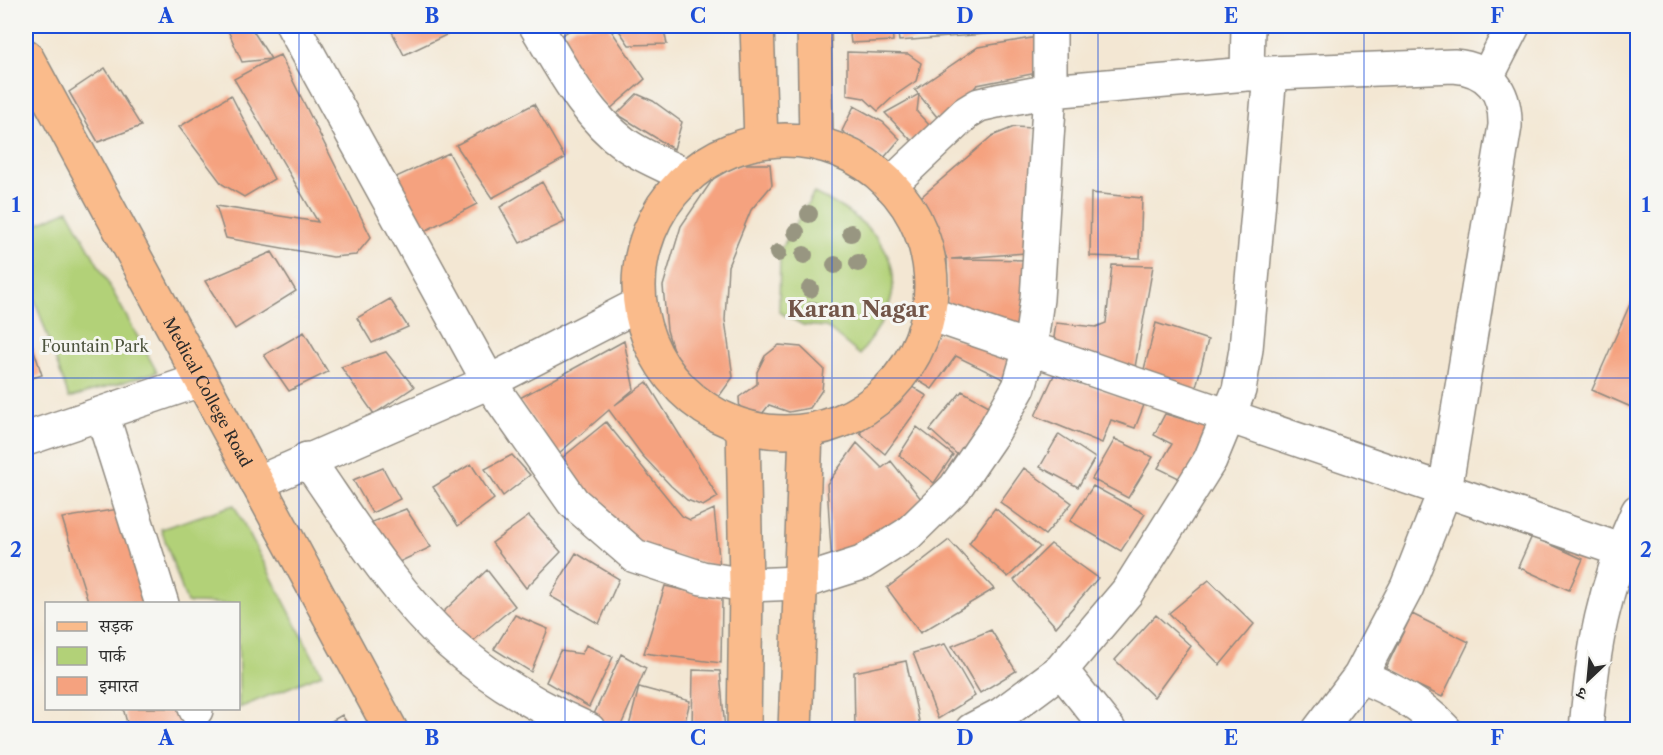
<svg xmlns="http://www.w3.org/2000/svg" width="1663" height="755" viewBox="0 0 1663 755" font-family="'Libre Caslon Text','Noto Serif Devanagari',serif">
	<style>
		.green { fill: #b2d178; stroke: #6e7e52; stroke-width: 1.5 }
		.building { fill: #f5a27f }
		.lines { fill: none; stroke-linecap: round; stroke-linejoin: round }
		.minor-casing { stroke: #8f897f; stroke-width: 36 }
		.major-casing { stroke: #8f897f; stroke-width: 36 }
		.minor { stroke: #fff; stroke-width: 33 }
		.major { stroke: #fabb8b; stroke-width: 33 }
		.tree { fill: #989681 }
		.grid { fill: none; stroke: #1d4ed8; stroke-width: 1.5; stroke-opacity: 0.55 }
		.labels { text-anchor: middle; stroke-width: 6; stroke-linejoin: round; paint-order: stroke }
		.park-label { font-size: 16px; fill: #4d543e; stroke: #f6f6f2 }
		.street-label { font-size: 16px; fill: #2b2b2b; stroke: #f6f6f2 }
		.district-label { font-size: 22px; font-weight: bold; fill: #725548; stroke: #f6f6f2 }
		.neatline { fill: none; stroke: #1d4ed8; stroke-width: 2 }
		.grid-label { font-size: 20px; text-anchor: middle; font-weight: bold; fill: #1d4ed8 }
	</style>
	<rect width="100%" height="100%" fill="#f6f6f2"/>
	<filter id="ink" filterUnits="userSpaceOnUse"><feTurbulence type="fractalNoise" baseFrequency=".0167" numOctaves="2"/><feDisplacementMap in="SourceGraphic" scale="12" xChannelSelector="R" yChannelSelector="G"/><feConvolveMatrix kernelMatrix="1 2 1 2 8 2 1 2 1" color-interpolation-filters="sRGB"/></filter>
	<filter id="wash" filterUnits="userSpaceOnUse"><feTurbulence type="fractalNoise" baseFrequency=".008" numOctaves="4" result="noise"/><feDisplacementMap in="SourceGraphic" scale="24" xChannelSelector="R" yChannelSelector="G"/><feGaussianBlur stdDeviation="1.35" result="paint"/><feColorMatrix in="noise" values="0 0 0 0 0 0 0 0 0 0 0 0 0 0 0 0 0 1.4 0 .05"/><feComposite in="paint" operator="in"/></filter>
	<g filter="url(#wash)">
		<rect width="100%" height="100%" fill="#f3e7d3"/>
		<!-- green -->
		<path class="green" d="M814,193C859,214 910,251 888,308C882,325 870,340 860,355L826,327L803,325L779,312L780,250Z
			M68,210L157,372L69,398L26,274V229Z
			M234,505L322,674L239,708L238,604L187,603L161,529Z"/>
		<g id="blocks">
			<!-- building -->
			<path class="building" d="M226,26H250L271,59L280,55L371,237L356,255L333,257L226,238L216,206L318,222L234,79L271,59L242,62Z
				M389,26H465L404,55Z
				M576,26H608L645,79L609,110L555,40Z
				M616,26H663L667,44L629,45Z
				M849,26H892L893,41L851,43Z
				M897,26H946L948,37L899,41Z
				M948,26H1038V30L948,37Z
				M1038,37L1037,73L977,85L942,123L915,90L978,47Z
				M847,52L908,54L921,63L916,81L894,96L878,111L864,98L847,95Z
				M105,68L141,126L98,142L69,92Z
				M637,94L653,101L682,122L674,149L617,114Z
				M919,94L917,112L932,128L912,141L885,113Z
				M231,95L274,179L244,197L222,184L179,127Z
				M534,104L565,158L492,198L456,145Z
				M854,106L883,122L900,139L883,159L842,131Z
				M1014,127L1033,128L1038,252L951,259L1037,260L1032,331L947,303V259L921,197L992,136Z
				M449,153L477,204L423,232L396,177Z
				M742,164H770L772,185L751,210L728,266L725,320L733,377L715,402L686,383L677,364L667,330L663,286L681,226L715,176Z
				M542,182L565,222L520,243L500,207Z
				M1091,193L1142,198L1140,258L1090,256Z
				M272,252L296,291L235,329L205,281Z
				M1112,265L1153,266L1134,373L1053,345L1056,323L1096,327L1106,323Z
				M1638,286V410L1592,390Z
				M390,299L408,327L372,343L357,318Z
				M1156,323L1208,340L1194,395L1143,373Z
				M26,326L42,375L26,380Z
				M304,332L328,372L289,391L264,355Z
				M938,334L1022,357L1011,383L956,356L932,389L912,377L927,346Z
				M624,341L634,389L615,405L647,382L718,497L703,506L687,500L671,486L642,455L609,410L558,454L518,399Z
				M779,345L801,347L824,369L822,390L810,408L789,412L769,405L758,419L740,412L739,397L757,384V372L765,356Z
				M386,352L414,387L374,414L341,367Z
				M1055,373L1144,405L1135,428L1111,420L1102,443L1035,416Z
				M906,383L927,396L885,454L860,433Z
				M962,391L998,411L961,458L930,430Z
				M1165,414L1208,426L1189,483L1158,468L1172,444L1154,435Z
				M606,422L682,516L690,520L714,509L720,567L643,548L607,518L557,462Z
				M917,427L953,455L934,483L899,455Z
				M1059,434L1095,458L1078,487L1040,467Z
				M1115,439L1153,457L1128,498L1092,479Z
				M857,443L882,468L891,461L922,500L907,528L832,566L827,484Z
				M512,455L530,475L503,496L485,469Z
				M471,464L494,499L458,526L433,487Z
				M383,468L400,499L372,513L353,480Z
				M1024,468L1072,503L1045,535L1000,502Z
				M1093,486L1145,514L1121,551L1070,521Z
				M125,508L153,604H89L62,518Z
				M995,508L1040,547L1008,577L969,543Z
				M406,509L431,547L395,564L372,522Z
				M529,516L561,552L526,588L492,543Z
				M1532,536L1583,559L1569,590L1518,567Z
				M949,540L994,589L920,633L887,588Z
				M1051,544L1098,578L1056,627L1014,580Z
				M576,553L619,579L599,624L550,596Z
				M487,570L515,606L467,646L441,614Z
				M1209,580L1254,624L1220,665L1169,613Z
				M665,586L722,599L721,663L644,653Z
				M1412,614L1469,642L1442,697L1385,670Z
				M515,615L548,629L531,672L494,649Z
				M1156,615L1191,646L1154,697L1115,660Z
				M991,630L1016,671L980,693L952,646Z
				M945,644L975,696L938,719L913,653Z
				M586,645L613,657L589,707L546,682L560,651L582,654Z
				M621,654L646,668L619,730H607L591,721Z
				M906,661L921,730H855L854,672Z
				M693,670L720,671L725,730H692Z
				M639,687L690,701L683,730H628Z
				M123,708H184L190,730H129Z
				M342,715L351,730H316Z"/>
		</g>
	</g>
	<g filter="url(#ink)">
		<use href="#blocks" fill-opacity="0" stroke="#8f897f" stroke-width="1.5"/>
		<g class="lines">
			<defs>
				<path id="minor" d="M293,26L489,382L573,502L635,556L702,578L746,585L799,583L862,563L908,534L955,488L994,431L1019,387L1030,349L1037,299L1050,91V26
					M536,26C561,67 585,115 625,144C643,157 667,166 687,176
					M1247,74L1248,26
					M1487,77L1513,26
					M890,185L966,113L979,105L997,101L1050,91L1247,74L1454,66C1489,69 1506,91 1505,126L1445,490L1407,587L1360,676L1319,730
					M930,314L1638,556
					M102,414L162,604
					M26,439L200,380
					M307,459C351,522 393,591 450,643C490,679 540,708 589,730
					M257,483L489,382L636,306
					M1061,670L1109,730
					M1360,676C1393,690 1421,704 1445,730
					M195,708L196,710
					M972,730L1002,714L1061,670L1127,592L1210,460L1239,390L1246,349L1270,74
					M1586,730C1593,646 1603,588 1638,511"/>
				<g id="major">
					<path d="M757,26L761,141"/>
					<path d="M814,26L816,143"/>
					<path id="s1" d="M26,56L391,730"/>
					<circle cx="785" cy="286" r="146"/>
					<path d="M743,427L746,585L744,730"/>
					<path d="M795,730L806,431"/>
				</g>
			</defs>
			<!-- minor casing -->
			<use href="#minor" class="minor-casing"/>
			<!-- major casing -->
			<use href="#major" class="major-casing"/>
			<!-- minor -->
			<use href="#minor" class="minor"/>
			<!-- major -->
			<use href="#major" class="major"/>
		</g>
		<!-- trees -->
		<g class="tree">
			<circle cx="809" cy="214" r="9"/>
			<circle cx="796" cy="232" r="9"/>
			<circle cx="851" cy="233" r="9"/>
			<circle cx="778" cy="253" r="9"/>
			<circle cx="804" cy="255" r="9"/>
			<circle cx="858" cy="263" r="9"/>
			<circle cx="835" cy="265" r="9"/>
			<circle cx="810" cy="289" r="9"/>
			<circle cx="813" cy="310" r="9"/>
		</g>
	</g>
	<!-- grid -->
	<path class="grid" d="M299,26V730M565,26V730M832,26V730M1098,26V730M1364,26V730M26,378H1638"/>
	<g class="labels">
		<!-- park labels -->
		<g class="park-label">
			<text x="95" y="352">Fountain Park</text>
		</g>
		<!-- street labels -->
		<g class="street-label">
			<text dy="6" stroke="none"><textPath href="#s1" startOffset="382">Medical College Road</textPath></text>
		</g>
		<!-- district labels -->
		<g class="district-label">
			<text x="858" y="317">Karan Nagar</text>
		</g>
	</g>
	<!-- margin -->
	<rect width="1663" height="755" fill="none" stroke="#f6f6f2" stroke-width="66"/>
	<!-- legend -->
	<rect x="45" y="602" width="195" height="108" fill="#f6f6f2" stroke="#a5a5a2" stroke-width="1.5"/>
	<rect x="57" y="622" width="30" height="9" fill="#fabb8b" stroke="#a5a5a2" stroke-width="1.5"/>
	<text x="99" y="632" font-size="18" fill="#2b2b2b">सड़क</text>
	<rect x="57" y="647" width="30" height="18" fill="#b2d178" stroke="#a5a5a2" stroke-width="1.5"/>
	<text x="99" y="662" font-size="18" fill="#2b2b2b">पार्क</text>
	<rect x="57" y="677" width="30" height="18" fill="#f5a27f" stroke="#a5a5a2" stroke-width="1.5"/>
	<text x="99" y="692" font-size="18" fill="#2b2b2b">इमारत</text>
	<!-- north arrow -->
	<g transform="translate(1588 680) rotate(206)" stroke="#f6f6f2" stroke-width="4.5" paint-order="stroke">
	<path d="M0-4.5L10 22L0 15L-10 22Z" fill="#2b2b2b"/>
	<text y="-9" font-size="16" font-weight="bold" text-anchor="middle" fill="#2b2b2b">उ</text>
	</g>
	<rect x="33" y="33" width="1597" height="689" class="neatline"/>
	<g class="grid-label">
		<text x="166" y="23">A</text>
		<text x="432" y="23">B</text>
		<text x="698" y="23">C</text>
		<text x="965" y="23">D</text>
		<text x="1231" y="23">E</text>
		<text x="1497" y="23">F</text>
		<text x="16" y="212">1</text>
		<text x="1646" y="212">1</text>
		<text x="16" y="557">2</text>
		<text x="1646" y="557">2</text>
		<text x="166" y="745">A</text>
		<text x="432" y="745">B</text>
		<text x="698" y="745">C</text>
		<text x="965" y="745">D</text>
		<text x="1231" y="745">E</text>
		<text x="1497" y="745">F</text>
	</g>
</svg>
